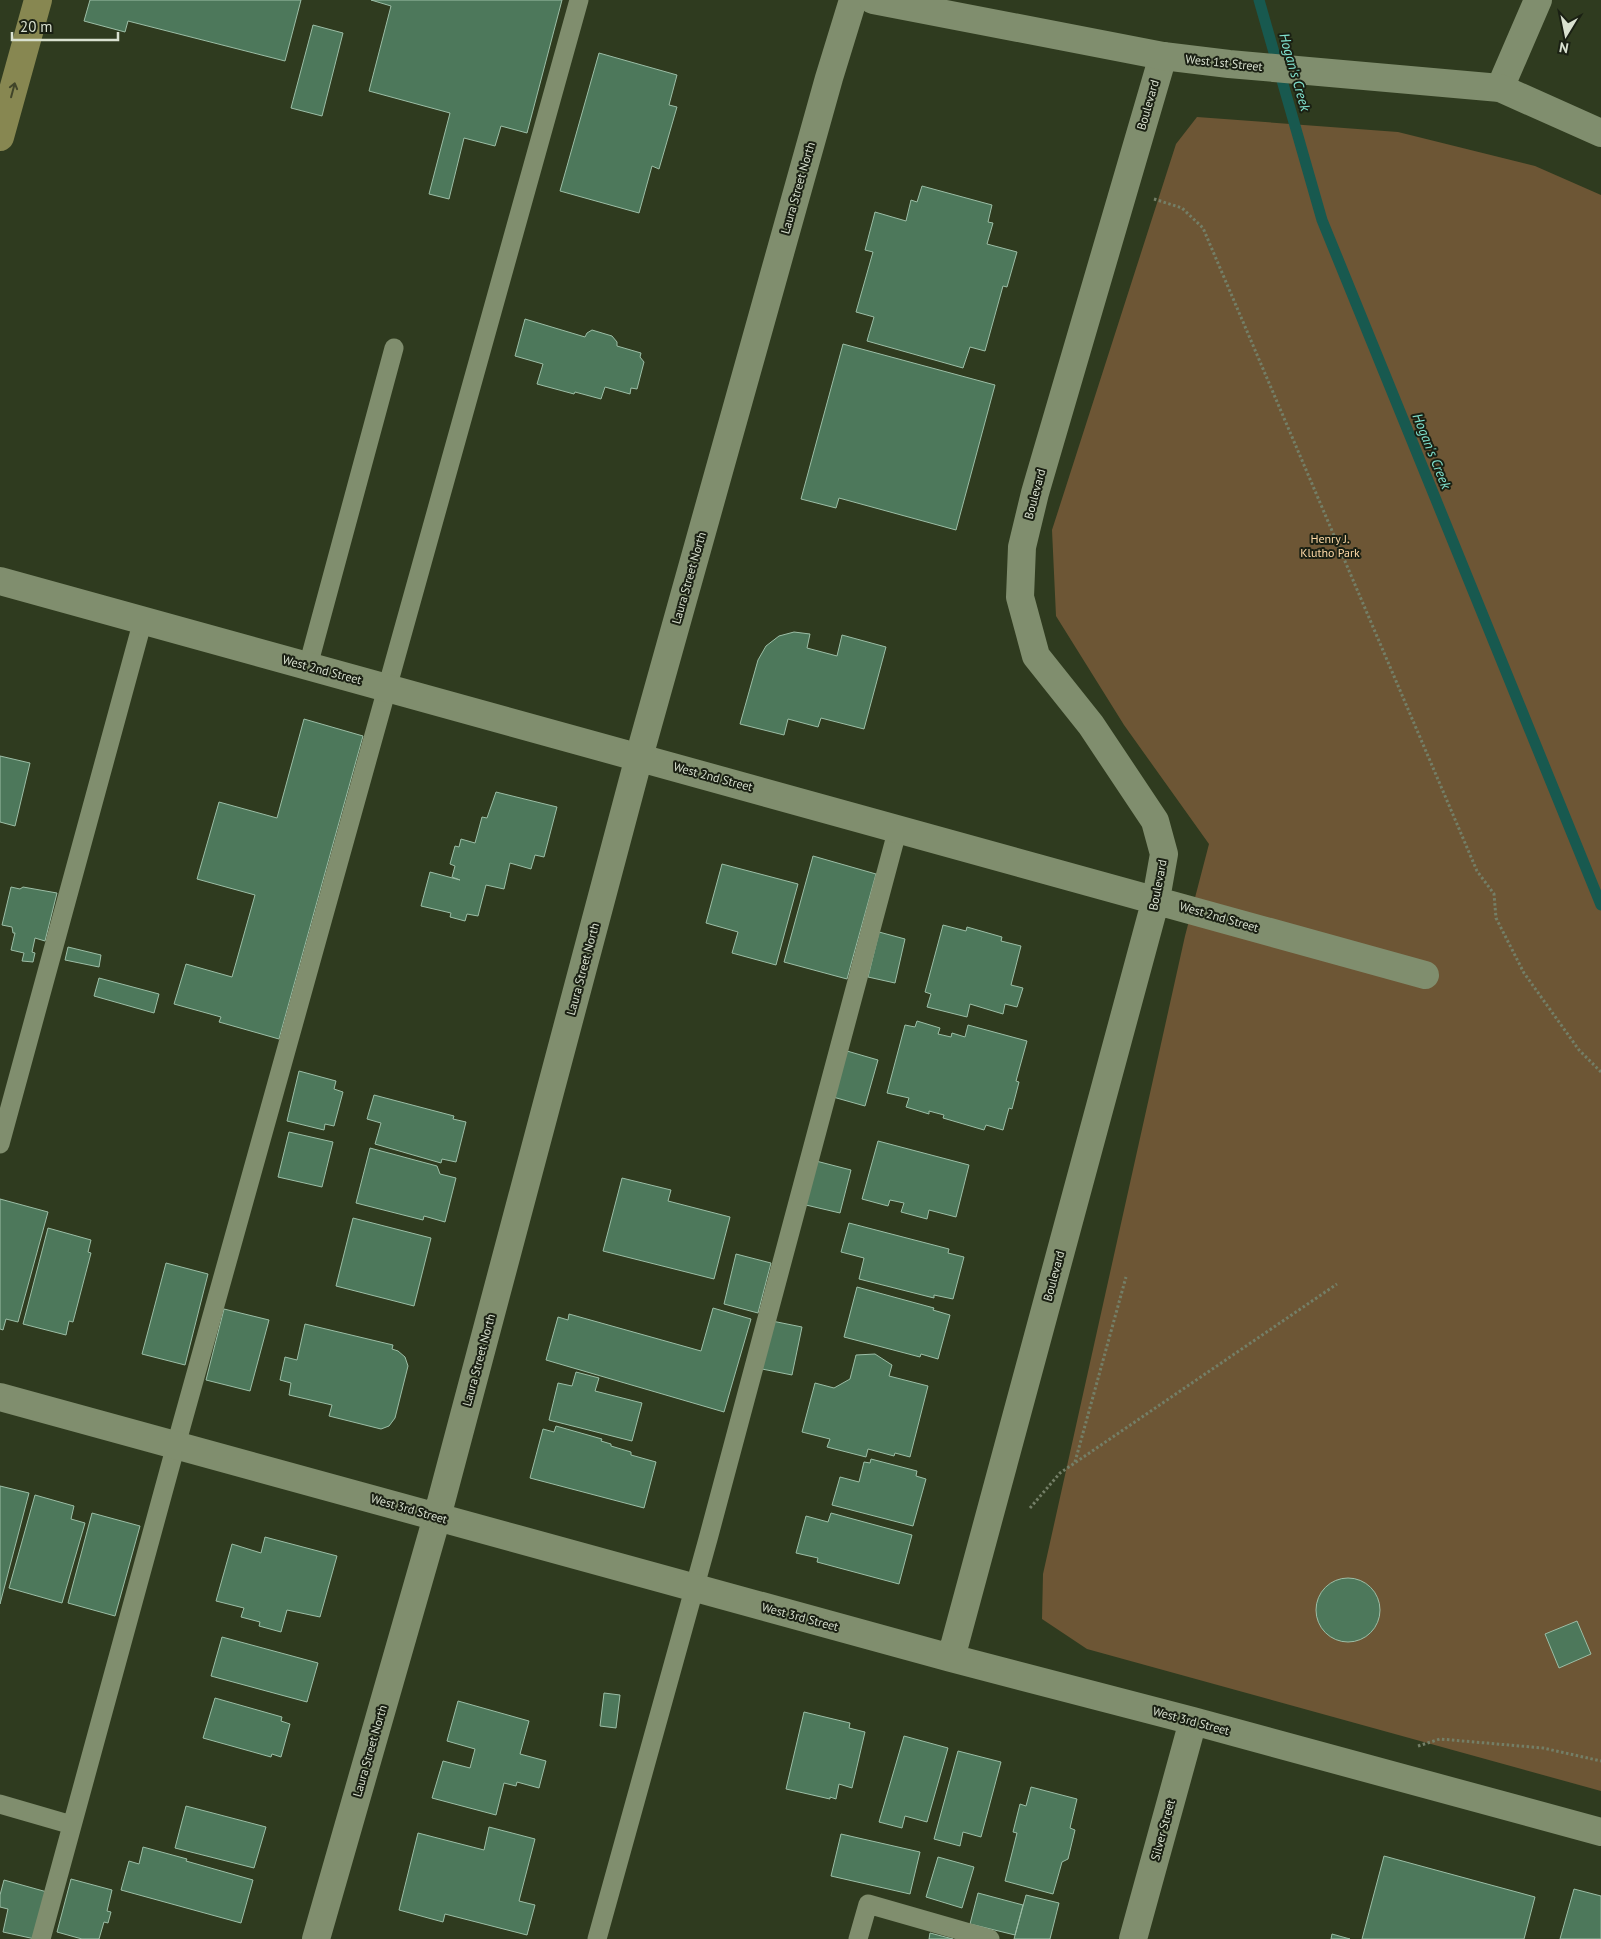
<svg xmlns="http://www.w3.org/2000/svg" width="1601" height="1939" viewBox="0 0 1601 1939" font-family="'PT Sans',sans-serif">
	<style>
		.green { fill: #6d5635 }
		.lines { fill: none; stroke-linecap: round; stroke-linejoin: round }
		.stream { stroke: #18594f; stroke-width: 11 }
		.building { fill: #4d785b; stroke: #9cbea6 }
		.path { stroke: #747f67; stroke-width: 3; stroke-dasharray: 2.5 2.5; stroke-linecap: butt }
		.service { stroke: #808e6e; stroke-width: 19 }
		.minor { stroke: #808e6e; stroke-width: 28 }
		.tertiary { stroke: #808e6e; stroke-width: 28 }
		.primary { stroke: #878751; stroke-width: 28 }
		.oneway { stroke: #404429 }
		.labels { text-anchor: middle; stroke-width: 4; stroke-linejoin: round; paint-order: stroke }
		.street-label { font-size: 12px; fill: #d9e1d0; stroke: #1a2013 }
		.park-label { font-size: 12px; fill: #fdd8a6; stroke: #1a2013 }
		.water-label { font-size: 14px; font-style: italic; fill: #81e2cf; stroke: #1a2013 }
	</style>
	<rect width="100%" height="100%" fill="#2f3b1f"/>
	<!-- green -->
	<path class="green" d="M1197,117L1398,132L1535,166L1601,195V1791L1087,1649L1042,1619L1043,1574L1185,936L1209,844L1124,725L1056,616L1052,530L1176,144Z"/>
	<g class="lines">
		<!-- stream -->
		<path class="stream" d="M1259,0L1322,220L1601,905"/>
	</g>
	<!-- building -->
	<path class="building" d="M90,0H301L285,61L128,21L125,32L84,21Z
		M371,0H562L527,133L501,126L495,146L464,138L449,199L429,194L450,113L369,91L391,6Z
		M313,25L343,33L322,116L291,108Z
		M599,53L677,75L669,105L677,107L659,169L652,166L639,213L560,191Z
		M922,186L992,205L988,222L993,223L987,244L1017,252L1007,287L1003,286L985,351L970,347L963,368L867,341L874,317L856,312L873,252L865,250L875,212L906,221L911,200L917,202Z
		M525,319L585,337L587,333L592,330L612,336L617,342V346L641,353L640,357L644,362L637,389L631,388L630,394L605,387L601,399L575,392L574,394L537,384L543,364L515,356Z
		M843,344L995,385L956,530L839,498L836,508L801,499Z
		M794,632L810,634L807,648L837,656L842,635L886,647L864,729L821,718L818,727L788,719L784,735L740,724L758,660L766,646L779,636Z
		M304,719L363,736L279,1039L219,1022L221,1017L174,1004L186,964L232,977L255,895L197,879L219,802L277,818Z
		M0,756L30,763L15,826L0,822Z
		M496,792L557,807L544,857L535,855L531,869L510,863L504,889L486,885L478,916L467,914L465,921L450,917L451,913L421,906L430,872L460,880L452,877L455,866L450,864L455,846L459,847L461,839L475,843L482,817L487,818Z
		M813,856L876,874L847,979L784,962Z
		M722,864L798,884L776,965L732,953L738,932L706,923Z
		M11,887L20,889L23,887L57,893L45,941L35,938L32,952L35,953L33,962L22,961L24,953L11,950L15,933H13L12,927L2,925Z
		M943,925L966,931L967,927L1002,937L1001,941L1021,946L1011,985L1023,988L1017,1007L1005,1004L1003,1014L970,1004L967,1017L927,1007L931,994L925,992Z
		M879,932L905,939L895,983L868,977Z
		M68,947L101,955L99,967L65,960Z
		M99,978L159,994L154,1013L94,996Z
		M917,1021L940,1028L938,1034L951,1037L952,1033L965,1037L968,1025L1027,1041L1016,1081L1019,1082L1012,1109L1009,1108L1003,1130L986,1125L984,1130L943,1118L944,1115L929,1111V1114L906,1107L909,1098L887,1093L905,1025L915,1027Z
		M847,1051L878,1060L865,1106L833,1097Z
		M299,1071L336,1081L334,1089L343,1092L334,1126L325,1124L324,1130L287,1121Z
		M374,1095L454,1116L453,1119L466,1122L456,1162L442,1159L441,1163L375,1144L381,1123L367,1119Z
		M289,1132L333,1142L322,1187L278,1177Z
		M878,1141L969,1165L956,1217L929,1210L927,1219L901,1212L904,1203L890,1200L888,1206L862,1199Z
		M370,1148L437,1166L440,1174L456,1178L445,1222L424,1216L423,1220L356,1203Z
		M816,1161L851,1170L840,1213L806,1205Z
		M622,1178L671,1190L668,1201L730,1217L714,1279L603,1251Z
		M0,1199L48,1212L18,1322L6,1319L3,1330L0,1329Z
		M353,1218L431,1238L414,1306L336,1286Z
		M849,1223L949,1249L948,1253L964,1257L953,1299L934,1295V1298L859,1279L864,1258L841,1252Z
		M48,1228L91,1240L88,1252L91,1253L73,1322L69,1321L66,1335L23,1324Z
		M736,1254L771,1263L758,1313L724,1304Z
		M166,1263L208,1274L185,1365L142,1354Z
		M857,1287L934,1308L933,1310L950,1315L938,1359L921,1354L920,1357L844,1337Z
		M713,1308L751,1319L724,1412L546,1360L558,1317L568,1320L569,1314L701,1351Z
		M224,1309L269,1320L250,1391L206,1380Z
		M772,1321L802,1327L792,1375L762,1369Z
		M305,1324L393,1345L392,1349L398,1351L405,1357L408,1366L395,1418L389,1426L381,1429L329,1416L332,1405L289,1395L291,1383L280,1380L285,1357L297,1360Z
		M875,1354L892,1365L889,1376L928,1386L910,1457L895,1453L894,1456L868,1449L866,1457L827,1447L830,1439L802,1432L815,1383L834,1388L850,1379L856,1355Z
		M576,1372L599,1378L595,1391L642,1403L632,1441L549,1420L558,1383L572,1386Z
		M556,1426L602,1439L601,1441L611,1444V1446L631,1452V1455L656,1462L644,1508L530,1478L543,1429L554,1432Z
		M871,1459L917,1471L916,1476L926,1479L913,1526L832,1505L840,1477L859,1482L864,1462L870,1463Z
		M0,1486L29,1493L0,1604Z
		M35,1495L74,1506L71,1519L85,1523L62,1603L9,1588Z
		M92,1513L140,1526L115,1616L68,1603Z
		M831,1513L912,1535L899,1584L817,1562L818,1558L796,1553L806,1516L828,1522Z
		M265,1537L337,1556L320,1617L287,1610L281,1632L259,1626L260,1622L241,1617L244,1608L216,1601L232,1544L261,1553Z
		M1316 1610a32 32 0 1 1 64 0a32 32 0 1 1-64 0Z
		M1577,1621L1591,1654L1559,1668L1545,1634Z
		M222,1637L318,1663L307,1702L211,1676Z
		M604,1693L620,1695L616,1728L600,1726Z
		M215,1698L282,1717L281,1721L290,1724L281,1757L272,1754L271,1757L203,1738Z
		M458,1701L529,1721L520,1754L546,1761L539,1788L517,1782L516,1786L504,1783L496,1815L432,1798L443,1761L470,1768L475,1749L447,1741Z
		M804,1712L850,1723L849,1728L865,1732L852,1788L839,1784L836,1799L830,1797V1799L786,1789Z
		M904,1736L948,1748L927,1822L905,1816L902,1828L879,1822Z
		M958,1751L1001,1762L981,1837L963,1832L960,1846L934,1839Z
		M1031,1787L1077,1799L1070,1828L1075,1830L1068,1859L1062,1862L1053,1894L1005,1881L1017,1833L1013,1832L1020,1804L1026,1806Z
		M186,1806L266,1827L254,1868L175,1848Z
		M489,1827L535,1839L519,1901L535,1905L527,1935L445,1914L443,1922L399,1910L418,1833L484,1850Z
		M841,1834L920,1852L910,1894L831,1876Z
		M143,1847L187,1859L186,1861L253,1880L241,1923L121,1890L129,1861L139,1864Z
		M1384,1856L1535,1897L1524,1939H1362Z
		M938,1857L974,1867L962,1908L926,1897Z
		M71,1879L112,1890L107,1911L111,1912L108,1923L104,1922L99,1939H82L57,1932Z
		M4,1880L47,1892L35,1939L3,1932L8,1909L0,1907V1895Z
		M1574,1889L1601,1896V1939H1560Z
		M978,1893L1023,1905L1015,1935L970,1924Z
		M1026,1895L1059,1903L1050,1939H1014Z
		M930,1933L953,1939H929Z
		M1332,1934L1350,1939H1331Z"/>
	<g class="lines">
		<!-- path -->
		<path class="path" d="M1154,199L1182,208L1203,228L1477,871L1494,894L1496,918L1524,973L1579,1050L1601,1072
			M1075,1462L1126,1277
			M1030,1508L1060,1473L1337,1284
			M1418,1746L1440,1739L1543,1748L1601,1761"/>
		<!-- service -->
		<path class="service" d="M308,666L394,348
			M0,1144L143,620
			M0,1804L72,1825
			M41,1939L176,1445L579,0
			M597,1939L708,1539L898,828
			M858,1939L868,1904L990,1939"/>
		<!-- minor -->
		<path class="minor" d="M1500,88L1538,0
			M0,581L1425,975
			M0,1397L951,1658L1193,1721L1601,1832
			M951,1658L1156,899L1164,854L1155,821L1091,725L1036,656L1020,597L1022,547L1035,493L1163,56
			M316,1939L437,1517L639,757L829,78L853,0
			M1133,1939L1193,1721"/>
		<!-- tertiary -->
		<path class="tertiary" d="M873,0L1163,56L1229,64L1500,88L1601,133"/>
		<!-- primary -->
		<path class="primary" d="M0,137L38,0"/>
	</g>
	<!-- one-way arrows -->
	<defs><path id="oneway-shaft" d="M-6 0H5M1.5-3L5.5 0L1.5 3" fill="none" stroke-width="1.6" stroke-linecap="round" stroke-linejoin="round" transform="scale(1.25)"/></defs>
	<use class="oneway" href="#oneway-shaft" transform="translate(13 90) rotate(-75)"/>
	<g class="labels">
		<!-- street labels -->
		<g class="street-label">
			<text transform="translate(1224 63) rotate(6)" y="4">West 1st Street</text>
			<text transform="translate(1148 105) rotate(-74)" y="4">Boulevard</text>
			<text transform="translate(798 188) rotate(-74)" y="4">Laura Street North</text>
			<text transform="translate(1035 494) rotate(-75)" y="4">Boulevard</text>
			<text transform="translate(689 578) rotate(-74)" y="4">Laura Street North</text>
			<text transform="translate(322 670) rotate(15)" y="4">West 2nd Street</text>
			<text transform="translate(713 777) rotate(15)" y="4">West 2nd Street</text>
			<text transform="translate(1158 885) rotate(-79)" y="4">Boulevard</text>
			<text transform="translate(1219 917) rotate(16)" y="4">West 2nd Street</text>
			<text transform="translate(583 969) rotate(-75)" y="4">Laura Street North</text>
			<text transform="translate(1054 1276) rotate(-75)" y="4">Boulevard</text>
			<text transform="translate(479 1360) rotate(-75)" y="4">Laura Street North</text>
			<text transform="translate(409 1509) rotate(16)" y="4">West 3rd Street</text>
			<text transform="translate(800 1617) rotate(15)" y="4">West 3rd Street</text>
			<text transform="translate(1191 1721) rotate(15)" y="4">West 3rd Street</text>
			<text transform="translate(370 1751) rotate(-74)" y="4">Laura Street North</text>
			<text transform="translate(1163 1830) rotate(-75)" y="4">Silver Street</text>
		</g>
		<!-- park labels -->
		<g class="park-label">
			<text x="1330" y="543">Henry J.<tspan x="1330" dy="14">Klutho Park</tspan></text>
		</g>
		<!-- water labels -->
		<g class="water-label">
			<text transform="translate(1295 72) rotate(74)" y="5">Hogan's Creek</text>
			<text transform="translate(1432 451) rotate(68)" y="5">Hogan's Creek</text>
		</g>
	</g>
	<!-- north arrow -->
	<g transform="translate(1566 35) rotate(190)" stroke="#1a2013" stroke-width="4" paint-order="stroke">
	<path d="M0-4L9 19L0 12L-9 19Z" fill="#d9e1d0"/>
	<text y="-8" font-size="14" font-weight="bold" text-anchor="middle" fill="#d9e1d0">N</text>
	</g>
	<!-- scale -->
	<path d="M12 32v8h106v-8" fill="none" stroke="#d9e1d0" stroke-width="2.5"/>
	<text x="20" y="32" font-size="15" fill="#d9e1d0" stroke="#1a2013" stroke-width="4" paint-order="stroke">20 m</text>
</svg>
